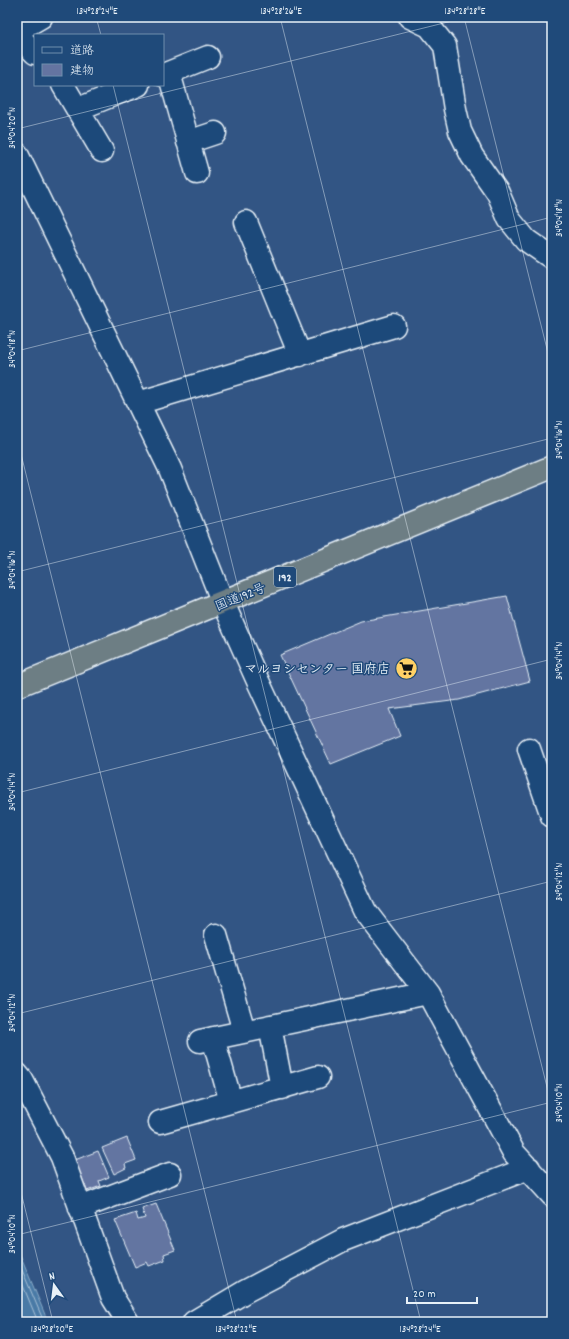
<svg xmlns="http://www.w3.org/2000/svg" width="569" height="1339" viewBox="0 0 569 1339" font-family="Dekko,'Klee One',sans-serif">
	<style>
		.water { fill: #497aa6; stroke: #89aac7 }
		.lines { fill: none; stroke-linecap: round; stroke-linejoin: round }
		.shore { stroke: #a8c1d7; stroke-width: 1 }
		.building { fill: #6474a1; stroke: #e8f1f8 }
		.street-casing { stroke: #e8f1f8; stroke-width: 25 }
		.highway-casing { stroke: #e8f1f8; stroke-width: 25 }
		.street { stroke: #1f4a7a; stroke-width: 22 }
		.highway { stroke: #6d7e84; stroke-width: 22 }
		.ticks { fill: none; stroke: #e8f1f8; stroke-width: 1; stroke-opacity: 0.45 }
		.labels { text-anchor: middle; stroke-width: 3; stroke-linejoin: round; paint-order: stroke }
		.shield { fill: #1f4a7a; stroke: #acbfd2; stroke-width: 1 }
		.shield-label { font-size: 12px; font-weight: bold; fill: #e8f1f8 }
		.street-label { font-size: 13px; fill: #e8f1f8; stroke: #1f4a7a }
		.poi-label { font-size: 13px; font-weight: bold; fill: #e8f1f8; stroke: #1f4a7a; text-anchor: end }
		.neatline { fill: none; stroke: #e8f1f8; stroke-width: 1.5 }
		.ticks-label { font-size: 10px; text-anchor: middle; fill: #e8f1f8 }
	</style>
	<rect width="100%" height="100%" fill="#325584"/>
	<filter id="ink" filterUnits="userSpaceOnUse"><feTurbulence type="fractalNoise" baseFrequency=".025" numOctaves="2"/><feDisplacementMap in="SourceGraphic" scale="8" xChannelSelector="R" yChannelSelector="G"/><feConvolveMatrix kernelMatrix="1 2 1 2 8 2 1 2 1" color-interpolation-filters="sRGB"/></filter>
	<g filter="url(#ink)">
		<!-- water -->
		<path class="water" d="M17,1247L48,1322H19L17,1318Z"/>
		<g class="lines">
			<!-- shore -->
			<path class="shore" d="M17,1258L44,1322
				M17,1271L38,1322"/>
		</g>
		<!-- building -->
		<path class="building" d="M507,596L530,681L459,700L389,709L400,736L331,764L280,655L361,621Z
			M127,1138L136,1160L125,1164L126,1168L114,1174L102,1148Z
			M98,1151L109,1177L99,1181L101,1186L87,1191L75,1160Z
			M156,1204L175,1250L164,1254L165,1260L149,1266L147,1262L135,1267L115,1220L136,1213L138,1220L145,1218L142,1209Z"/>
		<g class="lines">
			<defs>
				<path id="street" d="M410,17L429,26L445,46L455,109L460,131L472,156L498,193L509,219L526,240L552,258
					M17,31L41,17
					M17,35L35,53
					M169,73L197,173
					M163,75L208,57
					M63,85L102,151
					M78,109L138,85
					M188,142L215,133
					M17,154L170,469L223,603L257,679L365,911L428,993L514,1153L552,1195
					M246,222L300,355
					M138,403L394,326
					M529,749L552,816
					M216,935L244,1031
					M270,1026L282,1088
					M213,1038L231,1102
					M200,1041L428,993
					M17,1074L22,1080L62,1157L113,1298L128,1322
					M160,1122L318,1077
					M80,1208L170,1174
					M194,1322L246,1291L343,1240L529,1168"/>
				<path id="highway" d="M17,686L552,467"/>
			</defs>
			<!-- street casing -->
			<use href="#street" class="street-casing"/>
			<!-- highway casing -->
			<use href="#highway" class="highway-casing"/>
			<!-- street -->
			<use href="#street" class="street"/>
			<!-- highway -->
			<use href="#highway" class="highway"/>
		</g>
	</g>
	<!-- ticks -->
	<path class="ticks" d="M96,17L101,35M280,17L552,1107M464,17L552,369M113,85L421,1322M17,129L468,17M17,351L552,217M17,438L237,1322M17,572L552,438M17,793L552,659M17,1014L552,881M17,1176L53,1322M17,1235L552,1102"/>
	<!-- icons -->
	<defs>
		<symbol id="supermarket-disc" viewBox="-11 -11 22 22"><circle r="9.5" fill="#ffd166" stroke="#1f4a7a"/><path d="M-6-5.5h2.5l.6 2H6L4.5 2H-2.5L-4.4-4H-6ZM-1.5 3.2a1.3 1.3 0 1 0 .1 0ZM3 3.2a1.3 1.3 0 1 0 .1 0Z" fill="#111"/></symbol>
	</defs>
	<g fill-rule="evenodd">
		<use href="#supermarket-disc" x="394" y="656" width="25" height="25"/>
	</g>
	<g class="labels">
		<!-- shield labels -->
		<rect class="shield" x="274" y="567" width="22" height="20" rx="3"/>
		<g class="shield-label">
			<text x="285" y="581">192</text>
		</g>
		<!-- street labels -->
		<g class="street-label">
			<text transform="translate(240 596) rotate(-22)" y="5">国道192号</text>
		</g>
		<!-- poi labels -->
		<g class="poi-label">
			<text x="390" y="673">マルヨシセンター 国府店</text>
		</g>
	</g>
	<!-- margin -->
	<rect width="569" height="1339" fill="none" stroke="#1f4a7a" stroke-width="44"/>
	<!-- legend -->
	<rect x="34" y="34" width="130" height="52" fill="#1f4a7a" stroke="#6f8dac"/>
	<rect x="42" y="47" width="20" height="6" fill="#1f4a7a" stroke="#6f8dac"/>
	<text x="70" y="54" font-size="12" fill="#e8f1f8">道路</text>
	<rect x="42" y="64" width="20" height="12" fill="#6474a1" stroke="#6f8dac"/>
	<text x="70" y="74" font-size="12" fill="#e8f1f8">建物</text>
	<!-- north arrow -->
	<g transform="translate(54 1285) rotate(346)" stroke="#1f4a7a" stroke-width="3" paint-order="stroke">
	<path d="M0-3L7 15L0 10L-7 15Z" fill="#e8f1f8"/>
	<text y="-6" font-size="11" font-weight="bold" text-anchor="middle" fill="#e8f1f8">N</text>
	</g>
	<!-- scale -->
	<path d="M407 1297v6h70v-6" fill="none" stroke="#e8f1f8" stroke-width="2"/>
	<text x="413" y="1297" font-size="12" fill="#e8f1f8" stroke="#1f4a7a" stroke-width="3" paint-order="stroke">20 m</text>
	<rect x="22" y="22" width="525" height="1295" class="neatline"/>
	<g class="ticks-label">
		<text x="97" y="14">134°28'24"E</text>
		<text x="281" y="14">134°28'26"E</text>
		<text x="465" y="14">134°28'28"E</text>
		<text transform="translate(11 128) rotate(-90)" y="4">34°04'20"N</text>
		<text transform="translate(558 218) rotate(-90)" y="4">34°04'18"N</text>
		<text transform="translate(11 349) rotate(-90)" y="4">34°04'18"N</text>
		<text transform="translate(558 440) rotate(-90)" y="4">34°04'16"N</text>
		<text transform="translate(11 570) rotate(-90)" y="4">34°04'16"N</text>
		<text transform="translate(558 661) rotate(-90)" y="4">34°04'14"N</text>
		<text transform="translate(11 792) rotate(-90)" y="4">34°04'14"N</text>
		<text transform="translate(558 882) rotate(-90)" y="4">34°04'12"N</text>
		<text transform="translate(11 1013) rotate(-90)" y="4">34°04'12"N</text>
		<text transform="translate(558 1103) rotate(-90)" y="4">34°04'10"N</text>
		<text transform="translate(11 1234) rotate(-90)" y="4">34°04'10"N</text>
		<text x="52" y="1332">134°28'20"E</text>
		<text x="236" y="1332">134°28'22"E</text>
		<text x="420" y="1332">134°28'24"E</text>
	</g>
</svg>
